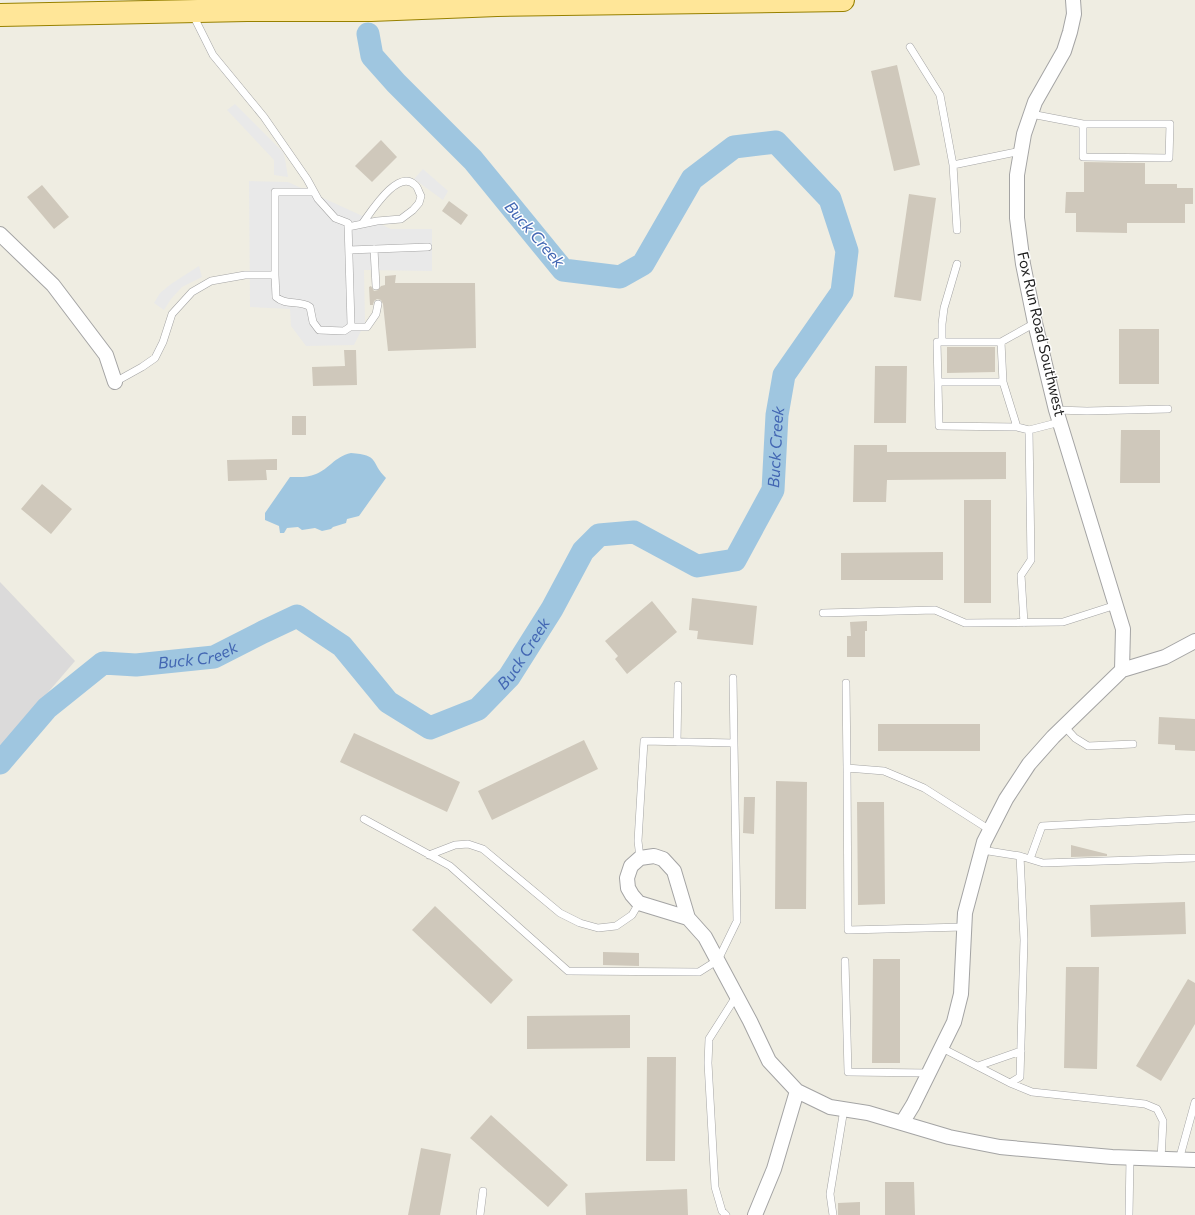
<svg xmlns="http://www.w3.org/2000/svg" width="1195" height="1215" viewBox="0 0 1195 1215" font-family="Commissioner,sans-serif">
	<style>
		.residential { fill: #dbdada }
		.parking { fill: #e9e9e9 }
		.water { fill: #9fc6e0 }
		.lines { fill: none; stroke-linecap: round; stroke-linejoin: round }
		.river { stroke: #9fc6e0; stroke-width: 23 }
		.building { fill: #cfc8bb }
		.lane-casing { stroke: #a4a4a4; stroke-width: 8 }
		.street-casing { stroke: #a4a4a4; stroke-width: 16 }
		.primary-casing { stroke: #978100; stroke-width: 24 }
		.lane { stroke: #fff; stroke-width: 7 }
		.street { stroke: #fff; stroke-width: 14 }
		.primary { stroke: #ffe698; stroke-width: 22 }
		.labels { text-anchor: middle; stroke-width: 3; stroke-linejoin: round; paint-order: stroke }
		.street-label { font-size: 15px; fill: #1d1d1d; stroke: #fff }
		.water-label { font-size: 16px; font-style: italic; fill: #4367b3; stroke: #fff }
	</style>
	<rect width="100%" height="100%" fill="#efede2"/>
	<!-- residential -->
	<path class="residential" d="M0,582L75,661L0,748Z"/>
	<!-- parking -->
	<path class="parking" d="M235,104L283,152L285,159L288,177L274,175V160L227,110Z
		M423,169L448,191L443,200L414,179Z
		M249,181L288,182L391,229H432V271L364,270L365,323L354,345L306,346L291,326L290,309L250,307Z
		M199,266L202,277L182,287L171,299L164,310L154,303L160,293L171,284Z"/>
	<!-- water -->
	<path class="water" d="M351,453C380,455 370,462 386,478L359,516L347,519L346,523L333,527L331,529L322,531L315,528L302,530L298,527L287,528L284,533H280L279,526L265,520V513L290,477C299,477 307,478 316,474C329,469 334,457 351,453Z"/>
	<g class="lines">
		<!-- river -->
		<path class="river" id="s1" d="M0,763L47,708L103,663L136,665L214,657L263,632L297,616L342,646L388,702L430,728L478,709L509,677L552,609L583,551L599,535L634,532L697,566L735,560L773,490L777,415L784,375L842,292L847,251L830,199L776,142L734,147L692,179L643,264L620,277L563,270L473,160L396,83L372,56L368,34"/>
	</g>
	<!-- building -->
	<path class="building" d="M897,65L920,165L894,171L871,71Z
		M381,140L397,157L372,182L355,166Z
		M1084,162L1145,163V184H1177V188H1193V204H1185V223H1127V233L1076,232V213H1065L1066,192H1084Z
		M42,185L69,217L54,229L27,197Z
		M909,194L936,198L921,301L894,297Z
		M449,201L468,215L461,225L442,211Z
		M396,275L395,283H475L476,348L388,351L383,304L381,300L377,299L374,301L373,305H370L369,287L371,286L374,291L378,290L381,286L385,285V276Z
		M1119,329H1159V384H1119Z
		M947,347H995V372L947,373Z
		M344,350H356L357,385L313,386L312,367L345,366Z
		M875,366H907L906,423H874Z
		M292,416H306V435H292Z
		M1121,430H1160V483H1120Z
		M854,445H887V452H1006V479L887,480L886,502H853Z
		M277,459V470H266L267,480L228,481L227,460Z
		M42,484L72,509L51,534L21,509Z
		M964,500H991V603H964Z
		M943,552V580H841V553Z
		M692,598L757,606L753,645L697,639L698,631L689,630Z
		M652,601L677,632L627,674L615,659L618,656L605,641Z
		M867,621V631H865V657H847V636H851L850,622Z
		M1159,717L1195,719V751L1175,750V745L1158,744Z
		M878,724H980V751H878Z
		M354,733L460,782L447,812L340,762Z
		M584,740L598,769L492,820L478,791Z
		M776,781L807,782L806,909H775Z
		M744,797H755L754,834L743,833Z
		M857,802H884L885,904L858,905Z
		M1071,845L1107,854V856L1071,857Z
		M1185,902L1186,934L1091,937L1090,905Z
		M435,906L513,980L491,1004L412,930Z
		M603,952L639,953V966L603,965Z
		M873,959H900V1063H872Z
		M1066,967H1099L1097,1069L1064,1068Z
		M1188,979L1195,983V1024L1161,1081L1136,1066Z
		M630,1015V1048L527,1049V1016Z
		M647,1057H676L675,1161H646Z
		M491,1115L568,1185L548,1207L470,1138Z
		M421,1148L451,1154L440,1215H408Z
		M885,1182H914L915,1215H885Z
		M687,1189L688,1215H586L585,1193Z
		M860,1202V1215H838V1203Z"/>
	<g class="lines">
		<defs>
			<path id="lane" d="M193,15L213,55L264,117L307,179L318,199L335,218L348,223L351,324L350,327L344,331L319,330L313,322L310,307C300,300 286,306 276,297L275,275V192H314
				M910,47L940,95L953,165L1021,151
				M1031,114L1083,124H1170L1169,158L1083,157V124
				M953,165L957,230
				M348,227L377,221L401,219L413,210L419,203L421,196C419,193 418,187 415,185C398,168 371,212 362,224
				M374,249L376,286
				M349,250L428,247
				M350,327H367L376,314L378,304
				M942,342V324L944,308L957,264
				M115,382L142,367L155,358L163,342L172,314L192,292L211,281L245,275H275
				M938,382H1003L1001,342
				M1003,382L1017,427
				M1056,410L1087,411L1168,409
				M1029,430L1017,427L939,426L937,342H1001L1035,323
				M823,613L935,610L965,623L1063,622L1116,605
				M1024,623L1021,575L1031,560L1029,430L1060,422
				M733,678L734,743
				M846,683L847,768L884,771L903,779L924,788L990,830
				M1064,726L1075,738L1088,746L1133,744
				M677,742L678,685
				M847,768L848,930L964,927
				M364,819L450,866L568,971L699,972L718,960L737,921L734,743L644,741L638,841L640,858
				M982,850L1020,856L1043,863L1195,858
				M429,855L455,845L468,844L483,849L560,913L580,923L598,928L616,926L632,915L639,903
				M1030,859L1042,826L1195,818
				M845,961L848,1072L929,1073
				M942,1048L1010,1083L1020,1077L1024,940L1020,856
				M978,1066L1021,1051
				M1010,1083L1032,1092L1145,1104L1157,1109L1163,1121L1161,1159
				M1179,1160L1195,1102
				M480,1215L483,1191
				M726,1215L722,1211L715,1187L708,1063L709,1039L737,995
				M833,1215L830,1194L844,1109
				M1129,1215L1130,1158"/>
			<path id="street" d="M1073,0L1074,14L1070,32L1064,51L1035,102L1024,134L1017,175V218L1023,264L1035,323L1056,410L1123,629L1122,670
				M0,234L53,285L106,355L115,382
				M688,918L639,903L632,895L628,888L627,878L631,866L640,858L654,856L663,859L674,871L688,918L705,937L750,1021L769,1061L797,1091L830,1107L868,1113L949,1137L1000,1147L1112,1157L1195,1160
				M902,1123L913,1105L954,1022L961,994L965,913L984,842L1006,799L1029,764L1053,737L1122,670L1165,657L1195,641
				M755,1215L774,1169L797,1091"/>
			<path id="primary" d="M0,15L247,10H371L497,5L843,0"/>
		</defs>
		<!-- lane casing -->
		<use href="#lane" class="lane-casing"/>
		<!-- street casing -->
		<use href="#street" class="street-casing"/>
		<!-- primary casing -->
		<use href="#primary" class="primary-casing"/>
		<!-- lane -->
		<use href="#lane" class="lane"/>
		<!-- street -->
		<use href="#street" class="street"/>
		<!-- primary -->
		<use href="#primary" class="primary"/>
	</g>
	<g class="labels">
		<!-- street labels -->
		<g class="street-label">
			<text transform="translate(1041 334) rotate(77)" y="5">Fox Run Road Southwest</text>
		</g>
		<!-- water labels -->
		<g class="water-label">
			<text transform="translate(535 234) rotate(49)" y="6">Buck Creek</text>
			<text dy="6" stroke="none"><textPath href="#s1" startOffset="1057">Buck Creek</textPath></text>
			<text dy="6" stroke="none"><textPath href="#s1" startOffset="648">Buck Creek</textPath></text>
			<text dy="6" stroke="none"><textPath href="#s1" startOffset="240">Buck Creek</textPath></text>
		</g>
	</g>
</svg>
